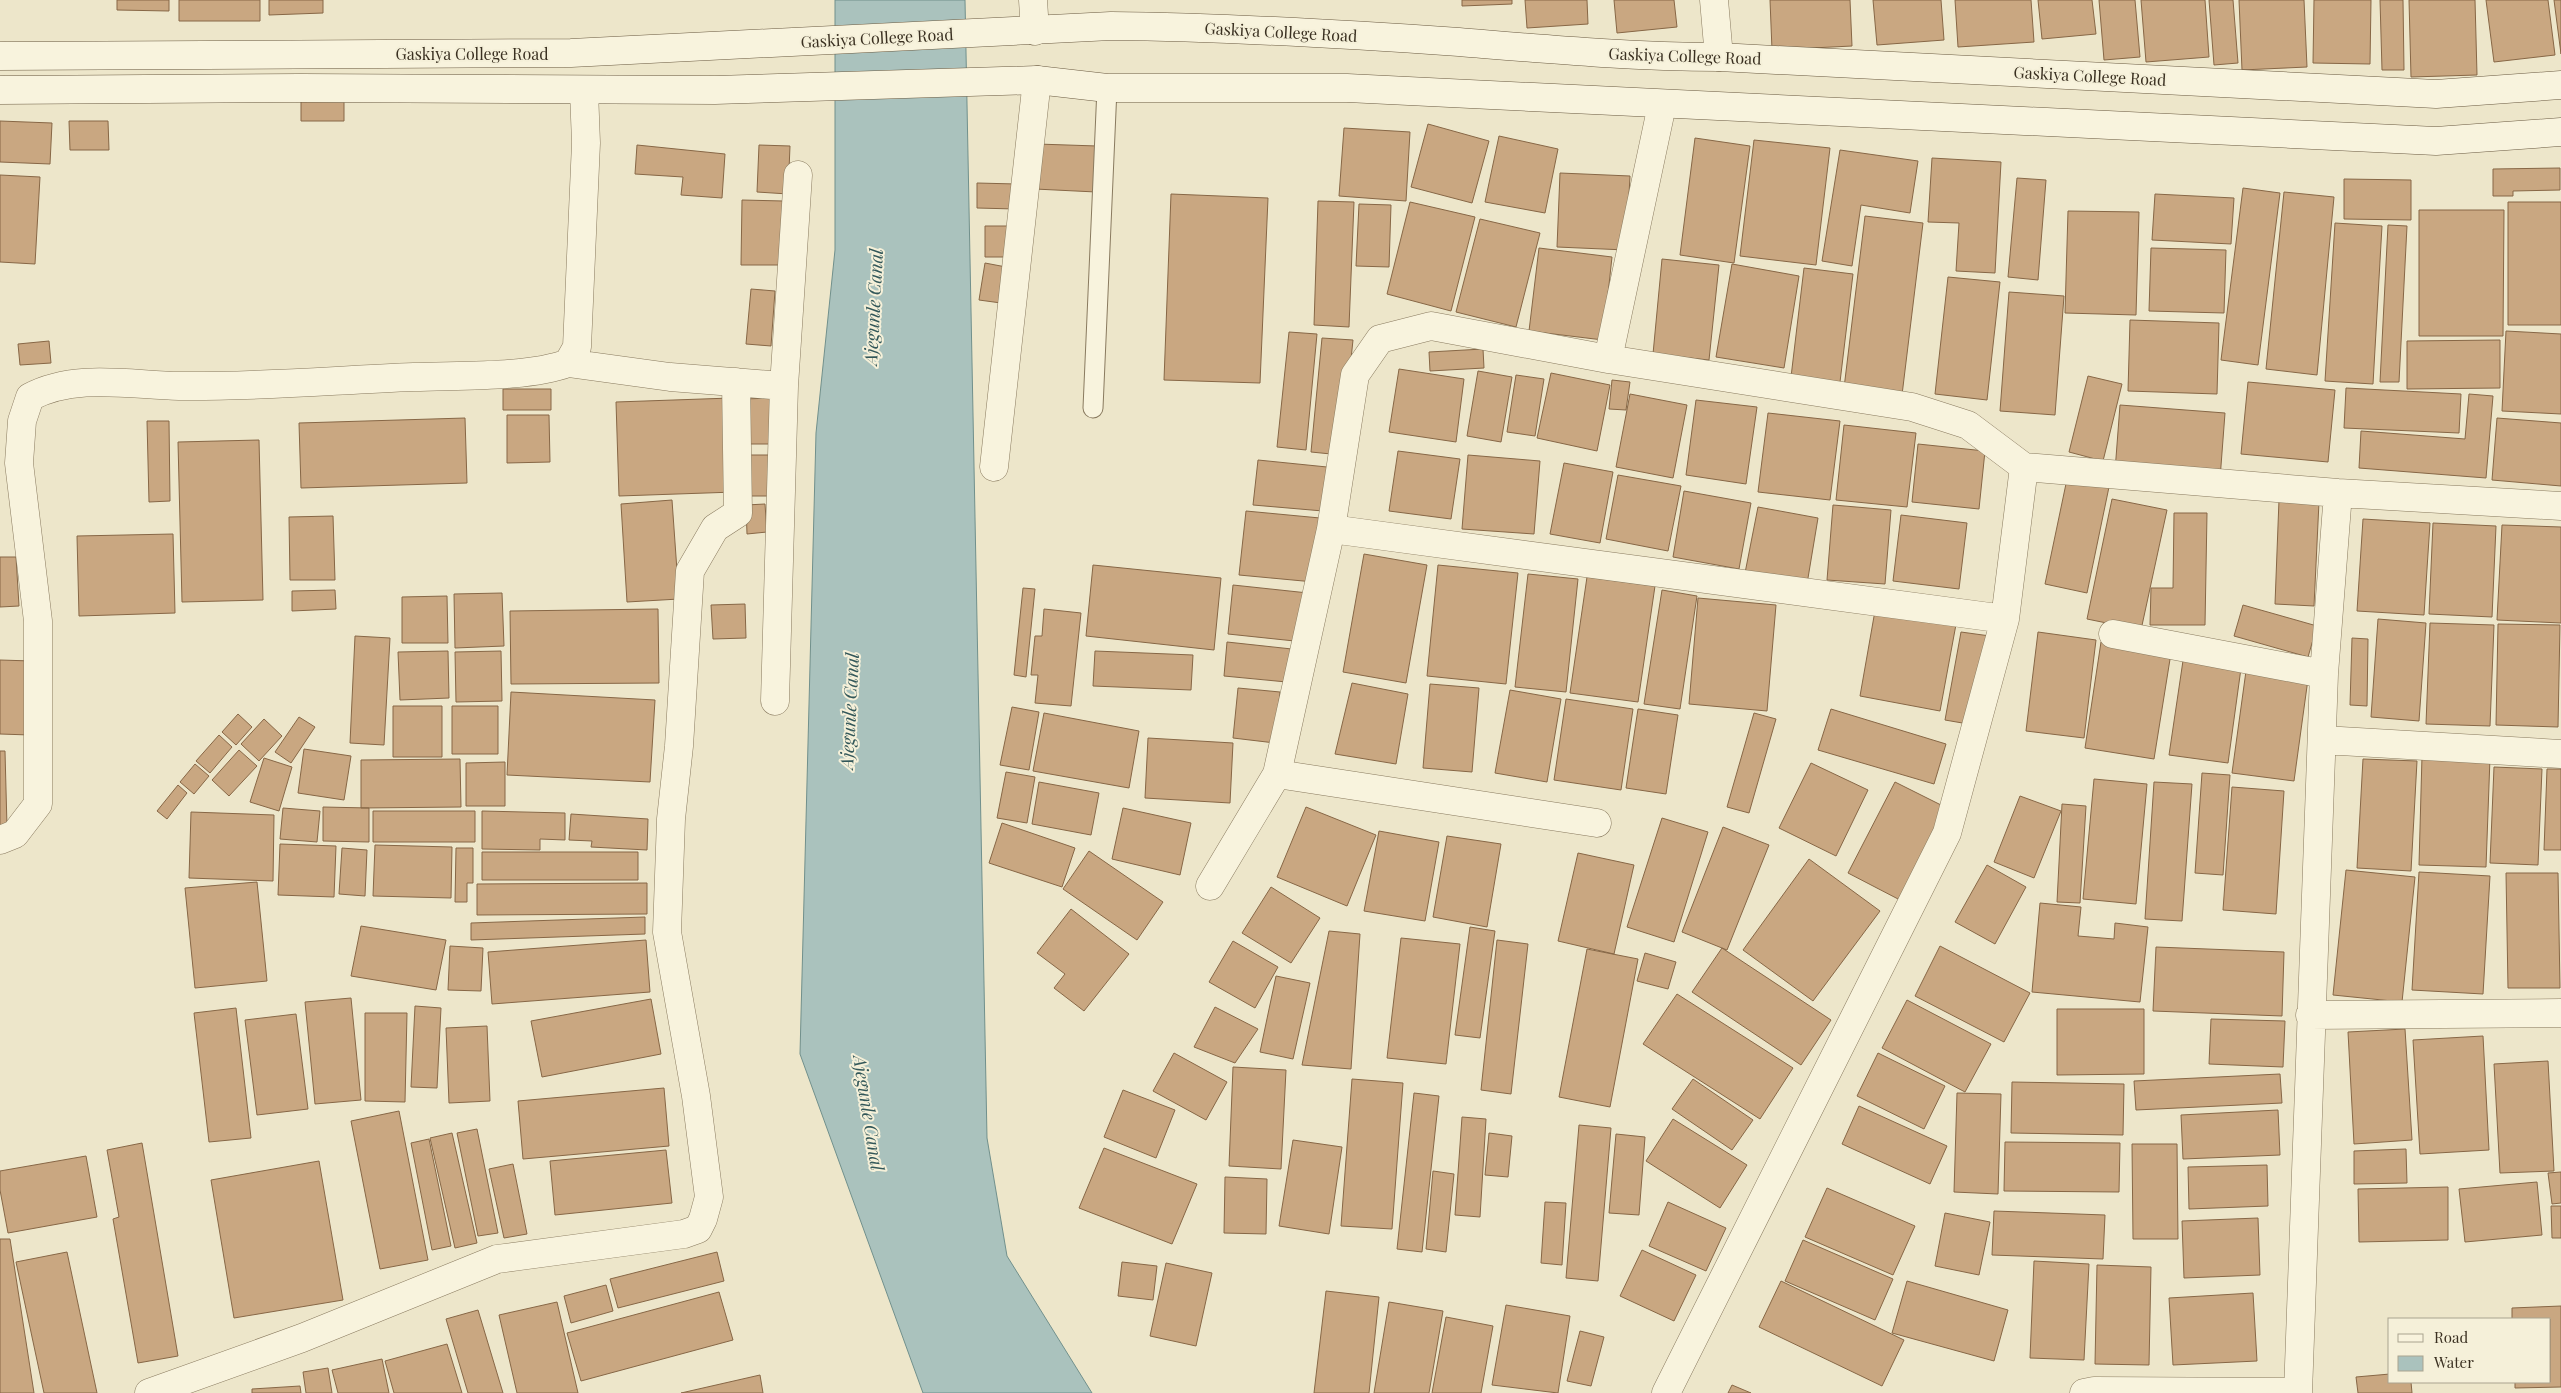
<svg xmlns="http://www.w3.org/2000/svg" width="2561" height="1393" viewBox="0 0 2561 1393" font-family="'Playfair Display',serif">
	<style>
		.water { fill: #aac2bd; stroke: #71908c }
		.building { fill: #c9a781; stroke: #876746 }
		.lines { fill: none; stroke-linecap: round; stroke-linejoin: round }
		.lane-casing { stroke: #897a5f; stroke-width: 21 }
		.street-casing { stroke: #897a5f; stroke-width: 29 }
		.secondary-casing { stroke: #6b5b42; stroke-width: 29 }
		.lane { stroke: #f8f3dd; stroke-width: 19 }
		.street { stroke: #f8f3dd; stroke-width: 28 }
		.secondary { stroke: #f8f3dd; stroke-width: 28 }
		.labels { text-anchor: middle; stroke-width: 4; stroke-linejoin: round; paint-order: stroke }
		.street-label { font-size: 16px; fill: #3a3021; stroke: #f5f0d9 }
		.water-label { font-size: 18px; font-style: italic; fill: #325759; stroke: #f5f0d9 }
	</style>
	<rect width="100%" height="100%" fill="#ede6ca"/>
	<!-- water -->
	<path class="water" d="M835,0H965L987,1138L1007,1256L1092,1393H923L800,1054L816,433L835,250Z"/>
	<!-- building -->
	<path class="building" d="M117,0H169V11L117,10Z
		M179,0H260V21H179Z
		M269,0H323V13L269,15Z
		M1462,0H1512V4L1462,6Z
		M1525,0H1587L1588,24L1527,28Z
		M1614,0H1674L1677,27L1617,33Z
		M1770,0H1850L1852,46L1772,50Z
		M1873,0H1941L1944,40L1877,45Z
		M1955,0H2031L2034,42L1958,47Z
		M2038,0H2092L2096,34L2042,39Z
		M2099,0H2135L2140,57L2104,60Z
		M2141,0H2205L2209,57L2146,62Z
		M2209,0H2233L2238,63L2214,65Z
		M2239,0H2304L2307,67L2242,70Z
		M2314,0H2371L2370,64L2313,63Z
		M2380,0H2403L2404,70H2382Z
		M2409,0H2475L2477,75L2411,77Z
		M2486,0H2548L2555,55L2494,62Z
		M2554,0H2561V54Z
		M344,95V121H301V96Z
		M0,121L52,123L50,164L0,162Z
		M69,121H108L109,150H70Z
		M1428,124L1489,141L1472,203L1411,187Z
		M1344,128L1410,132L1406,201L1339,196Z
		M1499,136L1558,149L1545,213L1485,202Z
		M1695,138L1750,146L1734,263L1680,255Z
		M1754,140L1830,148L1816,265L1740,256Z
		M1037,144L1097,146L1096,192L1035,189Z
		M637,145L725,154L722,198L681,195L683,177L635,174Z
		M759,145L790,146L788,194L757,192Z
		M1840,150L1918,161L1910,213L1861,205L1852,266L1822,261Z
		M1932,158L2001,162L1995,273L1956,271L1959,223L1928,222Z
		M2560,168V190L2513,191V196H2493V169Z
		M1560,173L1630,176L1626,250L1557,247Z
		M0,175L40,177L35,264L0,262Z
		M2017,178L2046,180L2038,280L2008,277Z
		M2344,179L2411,180V220L2344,219Z
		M977,183L1016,184L1015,209L977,208Z
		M2243,188L2280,193L2258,365L2221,360Z
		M2284,192L2334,197L2317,375L2266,369Z
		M1171,194L1268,198L1260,383L1164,380Z
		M2155,194L2234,198L2231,244L2152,240Z
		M742,200L783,201V265H741Z
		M1318,201L1354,202L1349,327L1314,325Z
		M1410,202L1475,217L1451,311L1387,294Z
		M2508,202H2561V325H2508Z
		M1359,204L1391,205L1389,267L1356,266Z
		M2419,210H2504L2503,336H2419Z
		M2068,211L2139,212L2136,315L2065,313Z
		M1865,216L1923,223L1902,395L1844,388Z
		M1480,219L1540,233L1516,327L1456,312Z
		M2335,223L2382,226L2373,384L2325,381Z
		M2388,225L2407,226L2399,382H2380Z
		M985,226H1015V257H985Z
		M1539,248L1612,257L1603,340L1529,331Z
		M2151,248L2226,250L2224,313L2149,311Z
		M1662,259L1719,265L1709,360L1653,354Z
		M985,263L1006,267L1001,303L979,300Z
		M1732,264L1799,276L1784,368L1716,357Z
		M1804,268L1853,274L1840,382L1791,377Z
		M1948,277L2000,282L1987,400L1935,394Z
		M751,289L775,291L771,346L746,344Z
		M2009,292L2064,296L2055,415L2000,411Z
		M2130,320L2219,323L2217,394L2128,391Z
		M2506,331L2561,334V414L2502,411Z
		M1289,332L1317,334L1306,450L1277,447Z
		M1322,338L1353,340L1341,455L1311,452Z
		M2500,340V388L2407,389V341Z
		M49,341L51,363L20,365L18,344Z
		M1483,349L1484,368L1430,371L1429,352Z
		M1399,369L1464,379L1456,442L1389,432Z
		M1478,371L1512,377L1501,442L1467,436Z
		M1551,373L1610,385L1597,451L1537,438Z
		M1516,375L1544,379L1535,436L1507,432Z
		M2088,376L2122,384L2103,461L2069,452Z
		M1612,380L1630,382L1626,410L1609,409Z
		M2248,382L2335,390L2328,462L2241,454Z
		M2346,388L2461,394L2459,433L2344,428Z
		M503,389H551V410H503Z
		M1630,394L1687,405L1673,478L1616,467Z
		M2469,394L2493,396L2486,478L2359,468L2361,431L2465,439Z
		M731,398L735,492L619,496L616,402Z
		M774,398L775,444H744L743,399Z
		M1696,400L1757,407L1746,484L1686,475Z
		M2120,405L2225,413L2220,479L2115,471Z
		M1768,413L1840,421L1830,500L1758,492Z
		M507,415H549L550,462L507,463Z
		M465,418L467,483L301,488L299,423Z
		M2497,418L2561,423V486L2492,480Z
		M147,421H169L170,501L149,502Z
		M1844,425L1916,433L1907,507L1836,500Z
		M259,440L263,600L182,602L178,442Z
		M1918,444L1985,451L1979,509L1912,502Z
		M1398,451L1460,459L1451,519L1389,511Z
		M744,455H771V496H744Z
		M1468,455L1540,461L1534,534L1462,529Z
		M1258,460L1327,467L1323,511L1253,505Z
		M1564,463L1613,472L1600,543L1550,534Z
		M1618,475L1681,486L1668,551L1606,539Z
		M2067,479L2109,487L2087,593L2045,584Z
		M1684,491L1751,503L1739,569L1673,557Z
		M2112,499L2167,510L2141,630L2087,619Z
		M672,500L679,599L627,602L621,504Z
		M2279,500L2319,502L2314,606L2275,604Z
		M765,504L767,532L747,534L746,505Z
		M1833,505L1891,510L1885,584L1827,580Z
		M1758,507L1818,518L1807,584L1745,573Z
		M1246,511L1320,518L1314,582L1239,575Z
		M2174,513H2207L2205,625H2150L2151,588H2173Z
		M1901,515L1967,523L1959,589L1893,581Z
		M333,516L335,580H290L289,517Z
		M2363,519L2430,523L2424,615L2357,611Z
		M2433,523L2496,526L2492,617L2429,614Z
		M2502,525L2561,527V623L2497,620Z
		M173,534L175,613L79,616L77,536Z
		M1364,554L1427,565L1406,683L1343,672Z
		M0,557H16L19,606L0,607Z
		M1093,565L1221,578L1214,650L1086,636Z
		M1438,565L1518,573L1506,684L1427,676Z
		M1528,574L1578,579L1566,692L1515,687Z
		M1587,577L1655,586L1638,702L1570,693Z
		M1233,585L1308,593L1304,642L1228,634Z
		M1023,588L1035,589L1026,677L1014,675Z
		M335,590L336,609L292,611V591Z
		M1662,590L1697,596L1680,709L1644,704Z
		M502,593L504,646L455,648L454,594Z
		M447,596L448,643H402V597Z
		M1698,598L1776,605L1767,711L1689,704Z
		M745,604L746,638L713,639L711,605Z
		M1876,605L1957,619L1940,711L1860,696Z
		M2243,605L2317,626L2308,657L2234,636Z
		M658,609L659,683L511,684L510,611Z
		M1044,609L1081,613L1071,706L1035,703L1038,675H1031L1035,636H1042Z
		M2378,619L2426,623L2419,721L2371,717Z
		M2430,623L2494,625L2490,726L2426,724Z
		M2498,624L2560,625L2558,727L2496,725Z
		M1961,632L1990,636L1974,725L1945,720Z
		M2038,632L2096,640L2084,738L2026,731Z
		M355,636L390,638L384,745L350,743Z
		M2352,638L2368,639L2367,706L2350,705Z
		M1227,642L1301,650L1297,683L1224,676Z
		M2101,642L2171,653L2154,759L2085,748Z
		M448,651L449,698L400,700L398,652Z
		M501,651L502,701L456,702L455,652Z
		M1095,651L1193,655L1191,690L1093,686Z
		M2184,654L2242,661L2228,763L2169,755Z
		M0,660L32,661L30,735L0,734Z
		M2246,671L2308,679L2294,781L2232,773Z
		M1352,683L1408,694L1396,764L1335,754Z
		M1430,684L1479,688L1472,772L1423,768Z
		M1238,688L1280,692L1275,743L1233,738Z
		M1510,690L1561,699L1547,782L1495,773Z
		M511,692L655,700L650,782L507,775Z
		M1566,699L1633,709L1621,790L1554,780Z
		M393,706H442V757H393Z
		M452,706H498V754H452Z
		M1012,707L1039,712L1029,770L1000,765Z
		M1638,709L1678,715L1666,794L1626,788Z
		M1831,709L1946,744L1934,784L1818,750Z
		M1044,713L1139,731L1129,788L1033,771Z
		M1754,713L1776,719L1749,813L1727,807Z
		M238,714L252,727L236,745L222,732Z
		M299,717L315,727L291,763L275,752Z
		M264,719L282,736L259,761L241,744Z
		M219,735L232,747L210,773L196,761Z
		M1148,738L1233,743L1230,803L1145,798Z
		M304,749L351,756L344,800L298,793Z
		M239,750L257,766L229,796L212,780Z
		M0,751H5L7,827H0Z
		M2422,756L2490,758L2486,867L2419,865Z
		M264,758L292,767L279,811L250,802Z
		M460,759L461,807L361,808V760Z
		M2363,759L2417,761L2411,871L2357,868Z
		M505,762V806H466V763Z
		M1811,763L1868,790L1836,856L1779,828Z
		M195,764L209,776L194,794L180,782Z
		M2494,767L2542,769L2538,865L2490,863Z
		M2547,769H2561V850H2544Z
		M1006,772L1035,777L1027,823L997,818Z
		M2202,773L2230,775L2223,875L2195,873Z
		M2094,779L2147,784L2136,904L2083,899Z
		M1039,782L1099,793L1091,835L1032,824Z
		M1895,782L1947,808L1900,900L1848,873Z
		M2154,782L2192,784L2182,921L2145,919Z
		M178,785L187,793L167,819L157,811Z
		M2232,787L2284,791L2276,914L2223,910Z
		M2020,796L2061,811L2034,878L1994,862Z
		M2062,804L2086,806L2080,903L2057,902Z
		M323,807L369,808V842L323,841Z
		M1306,807L1376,835L1347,906L1277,877Z
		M283,808L320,811L317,842L280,839Z
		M1123,808L1191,823L1180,875L1112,859Z
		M373,811H475V842H373Z
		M482,811L565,813V840L540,839V850L482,849Z
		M191,812L274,815L273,881L189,878Z
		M571,814L648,819L647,850L591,847L592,841L569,840Z
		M1662,818L1708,832L1674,942L1627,927Z
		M1002,823L1075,848L1062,887L989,863Z
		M1723,827L1769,845L1727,950L1682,932Z
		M1379,831L1439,842L1425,921L1364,911Z
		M1447,836L1501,844L1487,927L1433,917Z
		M280,844L336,846L334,897L278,895Z
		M375,845L452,847L451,898L373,896Z
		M342,848L367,850L365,896L339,894Z
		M456,848H473V883H467V902H455Z
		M1089,851L1163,902L1137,940L1063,889Z
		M482,852H638V880H482Z
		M1578,853L1634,865L1614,954L1558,941Z
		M1809,859L1880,911L1813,1001L1743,950Z
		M1987,865L2026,887L1995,944L1955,922Z
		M2346,870L2415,877L2402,1002L2333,995Z
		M2419,872L2490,876L2483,994L2412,990Z
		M2506,873H2558L2560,988H2508Z
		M257,882L267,981L195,988L185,888Z
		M647,883V914L477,915V884Z
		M1271,887L1320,918L1291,963L1242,933Z
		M2040,903L2081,907L2078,936L2114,939L2115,923L2148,927L2140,1002L2032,992Z
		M1071,909L1129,954L1084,1011L1054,988L1065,974L1037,953Z
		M645,917V934L471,940V923Z
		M361,926L446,940L436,990L351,976Z
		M1470,927L1495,931L1480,1038L1455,1035Z
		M1329,931L1360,934L1351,1069L1302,1065Z
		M1401,938L1460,944L1446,1064L1387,1058Z
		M646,940L650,992L492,1004L488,952Z
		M1497,940L1528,944L1511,1094L1481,1090Z
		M1233,941L1278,967L1255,1008L1209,982Z
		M450,946L483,948L481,991L448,990Z
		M1940,946L2030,993L2004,1042L1915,996Z
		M2156,947L2284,952L2282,1016L2153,1011Z
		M1722,948L1831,1020L1801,1065L1692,992Z
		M1587,949L1638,959L1610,1107L1559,1097Z
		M1645,953L1676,962L1668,989L1637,981Z
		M1276,976L1310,983L1293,1059L1260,1052Z
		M1677,994L1793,1068L1760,1119L1643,1044Z
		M351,998L361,1100L315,1104L305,1002Z
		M651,999L661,1054L542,1077L531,1021Z
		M1907,1000L1991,1044L1965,1092L1882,1048Z
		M415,1006L441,1008L437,1088L411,1087Z
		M1215,1007L1258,1029L1235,1063L1194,1047Z
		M236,1008L251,1138L209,1142L194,1013Z
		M2057,1009H2144V1074L2057,1075Z
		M365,1013H407L405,1102L365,1101Z
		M296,1014L308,1109L257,1115L245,1020Z
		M2211,1019L2285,1021L2283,1067L2209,1064Z
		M487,1026L490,1101L449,1103L446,1028Z
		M2405,1029L2412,1140L2354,1144L2348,1032Z
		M2483,1036L2489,1150L2420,1154L2413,1040Z
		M1174,1053L1227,1082L1206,1120L1153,1091Z
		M1878,1053L1945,1086L1924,1129L1857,1096Z
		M2548,1061L2554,1171L2500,1173L2494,1064Z
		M1233,1067L1286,1070L1281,1169L1229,1166Z
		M2280,1074L2282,1103L2136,1110L2134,1081Z
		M1352,1079L1403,1083L1392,1229L1341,1226Z
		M1693,1079L1753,1120L1732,1150L1672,1109Z
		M2012,1082L2124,1084L2123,1135L2011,1133Z
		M664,1088L669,1146L523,1159L518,1101Z
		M1123,1090L1175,1110L1156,1158L1104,1137Z
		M1414,1093L1439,1096L1422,1252L1397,1249Z
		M1957,1093L2001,1094L1998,1194L1954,1192Z
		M1859,1106L1947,1146L1930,1184L1842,1144Z
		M2278,1110L2280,1155L2183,1159L2181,1115Z
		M399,1111L428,1260L380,1269L351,1121Z
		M1462,1117L1486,1119L1480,1217L1455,1215Z
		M1673,1119L1747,1165L1720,1208L1646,1161Z
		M1579,1125L1611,1128L1598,1281L1566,1278Z
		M477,1129L498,1233L478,1236L457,1133Z
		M452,1133L477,1243L455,1248L430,1138Z
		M1489,1133L1512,1136L1508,1177L1485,1175Z
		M1616,1134L1645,1137L1639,1215L1609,1213Z
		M429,1139L451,1246L432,1250L411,1143Z
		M1293,1140L1342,1147L1329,1234L1279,1226Z
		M2005,1142L2120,1143L2119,1192L2004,1191Z
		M142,1143L178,1356L138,1363L113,1219L119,1217L107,1150Z
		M2132,1144H2177L2178,1239H2133Z
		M1104,1148L1197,1184L1172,1244L1079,1208Z
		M2406,1149L2407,1183L2354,1184V1151Z
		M666,1150L672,1203L555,1215L550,1161Z
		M86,1156L97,1217L8,1233L0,1190V1171Z
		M319,1161L343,1300L234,1318L211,1180Z
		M513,1164L527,1234L504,1238L489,1169Z
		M2267,1165L2268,1206L2189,1209L2188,1167Z
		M1433,1171L1454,1174L1446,1252L1426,1249Z
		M2561,1172V1203L2552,1204L2548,1173Z
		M1225,1177L1267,1179L1266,1234L1224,1233Z
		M2537,1182L2542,1235L2465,1242L2459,1189Z
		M2448,1187V1240L2359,1242L2358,1189Z
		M1827,1188L1915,1226L1893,1275L1805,1237Z
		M1545,1202L1566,1203L1562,1265L1541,1263Z
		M1668,1202L1726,1228L1706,1271L1649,1246Z
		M2551,1206H2561V1238H2552Z
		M1994,1211L2105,1215L2103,1259L1992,1255Z
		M1945,1213L1990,1222L1979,1275L1935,1266Z
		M2258,1218L2260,1275L2184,1278L2182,1221Z
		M0,1239H10L34,1393H0Z
		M1803,1240L1893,1279L1875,1320L1785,1281Z
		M1642,1250L1696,1275L1674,1321L1620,1296Z
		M67,1252L97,1393H44L16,1262Z
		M717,1252L724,1281L618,1308L610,1279Z
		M2034,1261L2089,1264L2084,1360L2030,1358Z
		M1122,1262L1157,1266L1153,1300L1118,1296Z
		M1166,1263L1212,1273L1196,1346L1150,1336Z
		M2097,1265L2151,1267L2149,1365L2095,1364Z
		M1781,1281L1904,1340L1882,1386L1759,1327Z
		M1907,1281L2008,1310L1994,1361L1892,1333Z
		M606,1285L613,1311L571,1323L564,1296Z
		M1326,1291L1379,1297L1369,1393H1314Z
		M719,1292L733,1340L581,1381L567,1333Z
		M2253,1293L2257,1361L2173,1365L2169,1298Z
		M557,1302L578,1393H517L499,1315Z
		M1389,1302L1443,1311L1429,1393H1374Z
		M1506,1305L1570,1316L1558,1393L1492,1385Z
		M2561,1306V1387L2515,1388V1382H2550V1319H2512V1308Z
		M478,1310L503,1393H468L446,1319Z
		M1446,1317L1493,1326L1481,1393H1432Z
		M1580,1331L1604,1337L1591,1386L1567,1381Z
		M447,1344L462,1393H394L385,1361Z
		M382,1359L389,1393H338L332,1370Z
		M328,1368L332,1393H306L303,1372Z
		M2390,1374V1382H2411L2412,1393H2358L2356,1377Z
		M760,1375L763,1393H681Z
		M1732,1385L1751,1393H1728Z
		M300,1386L301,1393H252V1389Z"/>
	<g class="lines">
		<defs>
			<path id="lane" d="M1093,408L1107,88"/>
			<path id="street" d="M1033,0L1035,31
				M1714,0L1719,57
				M1608,359L1912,407L1968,425L2024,467L2338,493L2561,506
				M568,363L670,377L784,386
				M994,467L1037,80
				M1331,529L2005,619
				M2113,634L2324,674
				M775,701L784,386L798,175
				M2323,740L2561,754
				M1277,774L1597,823
				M0,840L15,834L38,804V621L19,463L22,421L30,397C75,373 130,385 179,386C257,387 336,380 414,377C457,375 529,378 568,363L577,347L586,143L584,91
				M1210,886L1277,774L1331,529L1355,375L1380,339L1431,326L1608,359L1662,105
				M2310,1015L2561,1013
				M149,1393L302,1338L497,1259L684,1234L698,1229L703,1219L709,1197L696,1096L667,932L671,819L679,746L690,571L715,528L738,513L736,382
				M1666,1393L1947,833L2005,619L2024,467
				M2084,1393L2094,1391L2298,1392
				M2298,1393L2324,674L2338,493"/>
			<path id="secondary" d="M0,56L571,53L1111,26C1227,27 1343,34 1459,42C1545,49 1632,57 1719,57L2436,94L2561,85
				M0,90L301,88L715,90L1037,80L1107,88H1347L2436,141L2561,132"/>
		</defs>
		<!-- lane casing -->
		<use href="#lane" class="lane-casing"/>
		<!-- street casing -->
		<use href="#street" class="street-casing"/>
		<!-- secondary casing -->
		<use href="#secondary" class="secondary-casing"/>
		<!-- lane -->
		<use href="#lane" class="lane"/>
		<!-- street -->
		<use href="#street" class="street"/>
		<!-- secondary -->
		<use href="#secondary" class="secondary"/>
	</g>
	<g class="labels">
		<!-- street labels -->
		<g class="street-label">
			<text transform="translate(1281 32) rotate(3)" y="6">Gaskiya College Road</text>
			<text transform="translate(877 38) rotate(-3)" y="6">Gaskiya College Road</text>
			<text x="472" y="60">Gaskiya College Road</text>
			<text transform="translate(1685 56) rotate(2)" y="6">Gaskiya College Road</text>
			<text transform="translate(2090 76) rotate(3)" y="6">Gaskiya College Road</text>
		</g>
		<!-- water labels -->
		<g class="water-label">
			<text transform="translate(874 307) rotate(-87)" y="6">Ajegunle Canal</text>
			<text transform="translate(850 711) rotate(-87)" y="6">Ajegunle Canal</text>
			<text transform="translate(868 1113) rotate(81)" y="6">Ajegunle Canal</text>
		</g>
	</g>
	<!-- legend -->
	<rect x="2388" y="1318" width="162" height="65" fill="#f5f0d9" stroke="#aaa38f"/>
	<rect x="2398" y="1334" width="25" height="8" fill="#f8f3dd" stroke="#aaa38f"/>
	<text x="2434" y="1343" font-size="15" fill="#3a3021">Road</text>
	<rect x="2398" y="1356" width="25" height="15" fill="#aac2bd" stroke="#aaa38f"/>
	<text x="2434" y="1368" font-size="15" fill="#3a3021">Water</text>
</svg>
